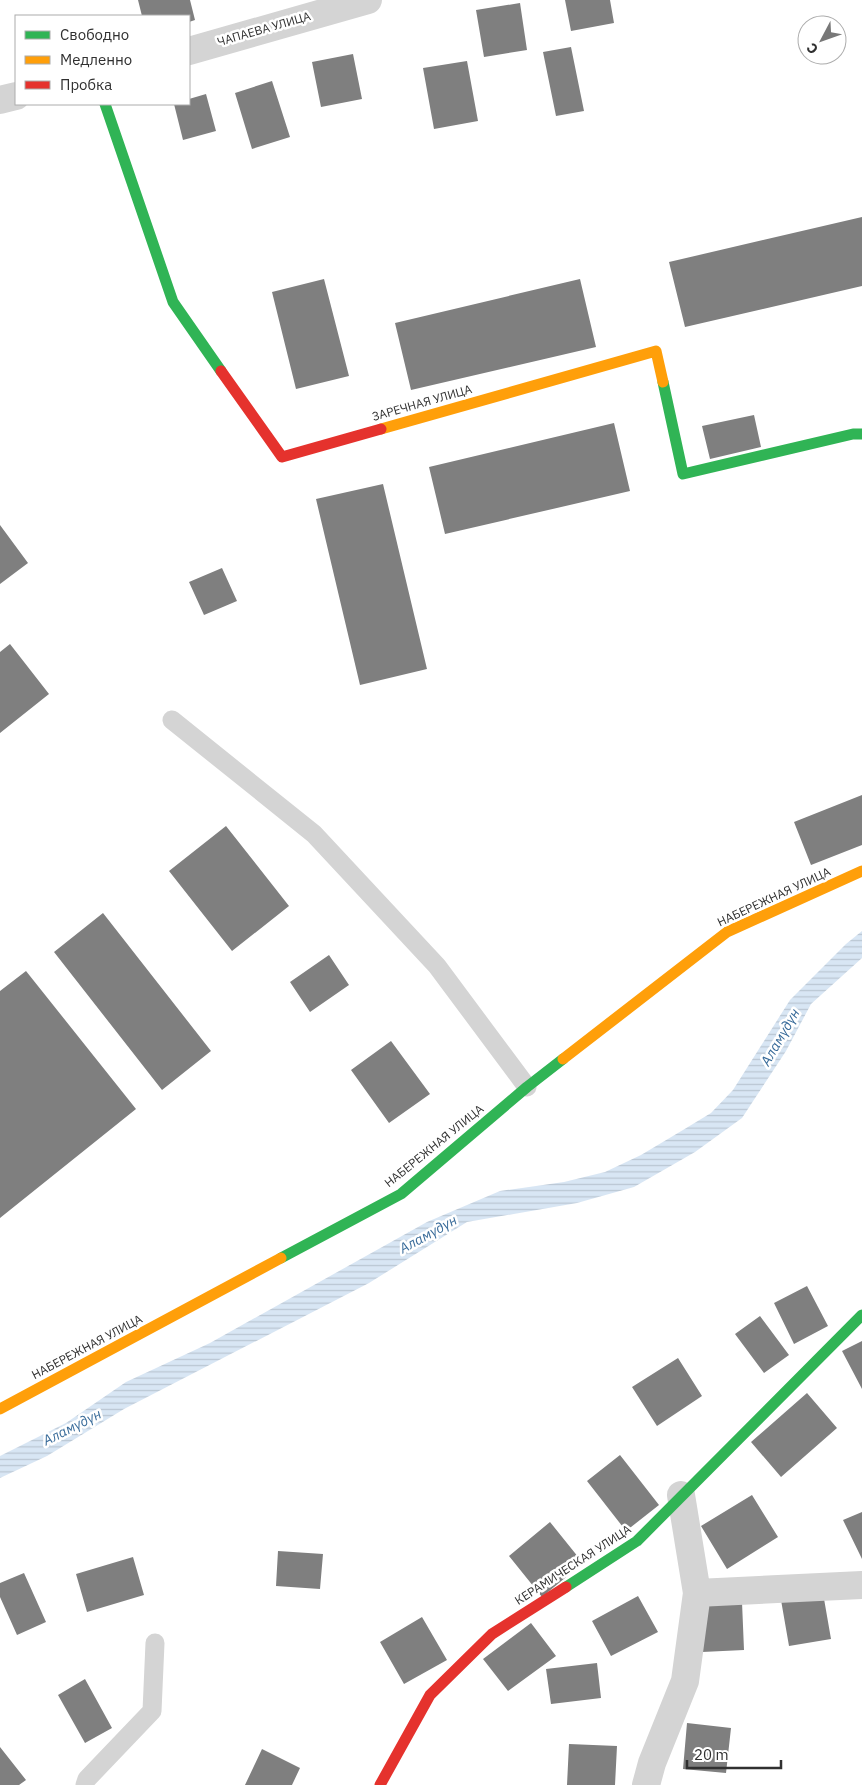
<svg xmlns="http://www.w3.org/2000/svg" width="862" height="1785" viewBox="0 0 862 1785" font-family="'IBM Plex Sans',sans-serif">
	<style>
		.water { fill: url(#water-rules) }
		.building { fill: #7f7f7f }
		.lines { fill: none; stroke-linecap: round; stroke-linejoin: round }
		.lane { stroke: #d4d4d4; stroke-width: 19 }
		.street { stroke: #d4d4d4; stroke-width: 28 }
		.fast { stroke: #30b455; stroke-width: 11 }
		.slow { stroke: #ff9f0a; stroke-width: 11 }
		.jam { stroke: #e5322d; stroke-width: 11 }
		.labels { text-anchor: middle; stroke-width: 5; stroke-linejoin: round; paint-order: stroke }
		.street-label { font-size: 12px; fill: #303030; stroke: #fff }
		.water-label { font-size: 14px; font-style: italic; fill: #376a99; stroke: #fff }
	</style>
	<defs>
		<pattern id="water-rules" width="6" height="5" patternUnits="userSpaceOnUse" patternTransform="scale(1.25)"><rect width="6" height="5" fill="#d8e6f4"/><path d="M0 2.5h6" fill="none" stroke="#bac6d2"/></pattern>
	</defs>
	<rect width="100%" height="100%" fill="#fff"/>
	<!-- water -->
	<path class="water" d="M862,931V958L811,1004L786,1051L742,1118L695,1152L634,1187L577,1203L467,1222L369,1283L124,1409L47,1456L0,1478V1456L66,1423L126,1382L210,1343L427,1222L500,1191L564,1182L605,1172L641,1155L683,1130L711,1113L733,1090L790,1000L846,944Z"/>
	<!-- building -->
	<path class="building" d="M138,0H190L195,20L189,22V16H142Z
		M565,0H610L614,23L571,31Z
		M520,3L527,50L484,57L476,10Z
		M571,47L584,111L556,116L543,52Z
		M353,54L362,99L321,107L312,62Z
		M467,61L478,121L434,129L423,68Z
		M272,81L290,137L252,149L235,93Z
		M206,94L216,131L183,140L174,104H189V99Z
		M862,217V286L685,327L669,262Z
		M324,279L349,376L296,389L272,292Z
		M580,279L596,347L411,390L395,323Z
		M754,415L761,447L710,459L702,426Z
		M614,423L630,491L445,534L429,467Z
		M383,484L427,669L360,685L316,499Z
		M0,525L28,563L0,584Z
		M222,568L237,601L204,615L189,582Z
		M10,644L49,694L0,733V652Z
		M862,795V845L811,865L794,822Z
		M226,826L289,906L232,951L169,871Z
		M103,913L211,1051L162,1090L54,952Z
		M329,955L349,985L310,1012L290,982Z
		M26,971L136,1109L0,1218V991Z
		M391,1041L430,1094L389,1123L351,1070Z
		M807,1286L828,1326L794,1344L774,1303Z
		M760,1316L789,1355L764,1373L735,1334Z
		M862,1341V1389L842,1351Z
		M678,1358L702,1396L657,1426L632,1387Z
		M807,1393L837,1428L781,1477L751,1442Z
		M620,1455L659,1505L626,1531L587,1481Z
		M752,1495L778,1537L727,1569L701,1526Z
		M862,1512V1559L843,1520Z
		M550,1522L583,1563L542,1597L509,1556Z
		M278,1551L323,1554L320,1589L276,1586Z
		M133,1557L144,1595L87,1612L76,1574Z
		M24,1573L46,1622L17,1635L0,1597V1583Z
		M823,1593L831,1639L789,1646L781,1600Z
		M638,1596L658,1632L611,1656L592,1621Z
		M742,1602L744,1650L702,1652L700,1604Z
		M422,1617L447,1660L404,1684L380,1642Z
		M531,1623L556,1656L508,1691L483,1659Z
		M597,1663L601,1698L551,1704L546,1669Z
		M85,1679L112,1728L85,1743L58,1695Z
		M687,1723L731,1728L726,1773L683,1769Z
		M569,1744L617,1746L615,1785H567Z
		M0,1747L26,1780L19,1785H0Z
		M262,1749L300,1768L292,1785H245Z"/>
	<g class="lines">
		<!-- lane -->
		<path class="lane" d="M172,720L314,834L437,966L527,1087
			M85,1785L87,1779L152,1711L155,1643"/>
		<!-- street -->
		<path class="street" d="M189,51L368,0
			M0,100L16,96
			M697,1593L862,1585
			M646,1785L652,1763L685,1681L697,1593L681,1495"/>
		<!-- fast -->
		<path class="fast" d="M105,104L173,302L221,371
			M663,382L683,474L853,434H862
			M281,1258L401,1194L527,1087L563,1059
			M566,1587L637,1541L862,1315"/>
		<!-- slow -->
		<path class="slow" d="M381,429L656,351L663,382
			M563,1059L727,932L862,871
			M0,1409L281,1258"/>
		<!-- jam -->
		<path class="jam" d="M221,371L282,457L381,429
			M380,1785L430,1695L492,1634L566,1587"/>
	</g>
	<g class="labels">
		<!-- street labels -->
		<g class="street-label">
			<text transform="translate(264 29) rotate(-16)" y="4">ЧАПАЕВА УЛИЦА</text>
			<text transform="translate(422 403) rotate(-16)" y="4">ЗАРЕЧНАЯ УЛИЦА</text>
			<text transform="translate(774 897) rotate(-25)" y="4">НАБЕРЕЖНАЯ УЛИЦА</text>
			<text transform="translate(434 1146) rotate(-39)" y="4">НАБЕРЕЖНАЯ УЛИЦА</text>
			<text transform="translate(87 1347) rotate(-28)" y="4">НАБЕРЕЖНАЯ УЛИЦА</text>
			<text transform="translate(573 1565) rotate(-33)" y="4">КЕРАМИЧЕСКАЯ УЛИЦА</text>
		</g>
		<!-- water labels -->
		<g class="water-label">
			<text transform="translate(780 1037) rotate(-60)" y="5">Аламүдүн</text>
			<text transform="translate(428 1234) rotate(-29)" y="5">Аламүдүн</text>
			<text transform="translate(72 1427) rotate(-27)" y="5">Аламүдүн</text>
		</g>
	</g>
	<!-- legend -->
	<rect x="15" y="15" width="175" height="90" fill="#ffffff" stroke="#acacac"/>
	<rect x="25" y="31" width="25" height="8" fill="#30b455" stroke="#acacac"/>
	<text x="60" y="40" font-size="15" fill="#303030">Свободно</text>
	<rect x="25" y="56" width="25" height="8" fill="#ff9f0a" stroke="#acacac"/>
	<text x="60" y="65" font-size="15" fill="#303030">Медленно</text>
	<rect x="25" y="81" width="25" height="8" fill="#e5322d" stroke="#acacac"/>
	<text x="60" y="90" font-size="15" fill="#303030">Пробка</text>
	<!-- north arrow -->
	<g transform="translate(822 40) rotate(229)"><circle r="24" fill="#ffffff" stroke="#acacac"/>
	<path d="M0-4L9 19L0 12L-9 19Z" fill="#787878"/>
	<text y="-8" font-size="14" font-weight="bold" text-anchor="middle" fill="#303030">С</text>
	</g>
	<!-- scale -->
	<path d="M687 1760v8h94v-8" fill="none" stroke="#303030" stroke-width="2.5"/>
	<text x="694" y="1760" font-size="15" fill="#303030" stroke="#ffffff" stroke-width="4" paint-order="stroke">20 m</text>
</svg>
